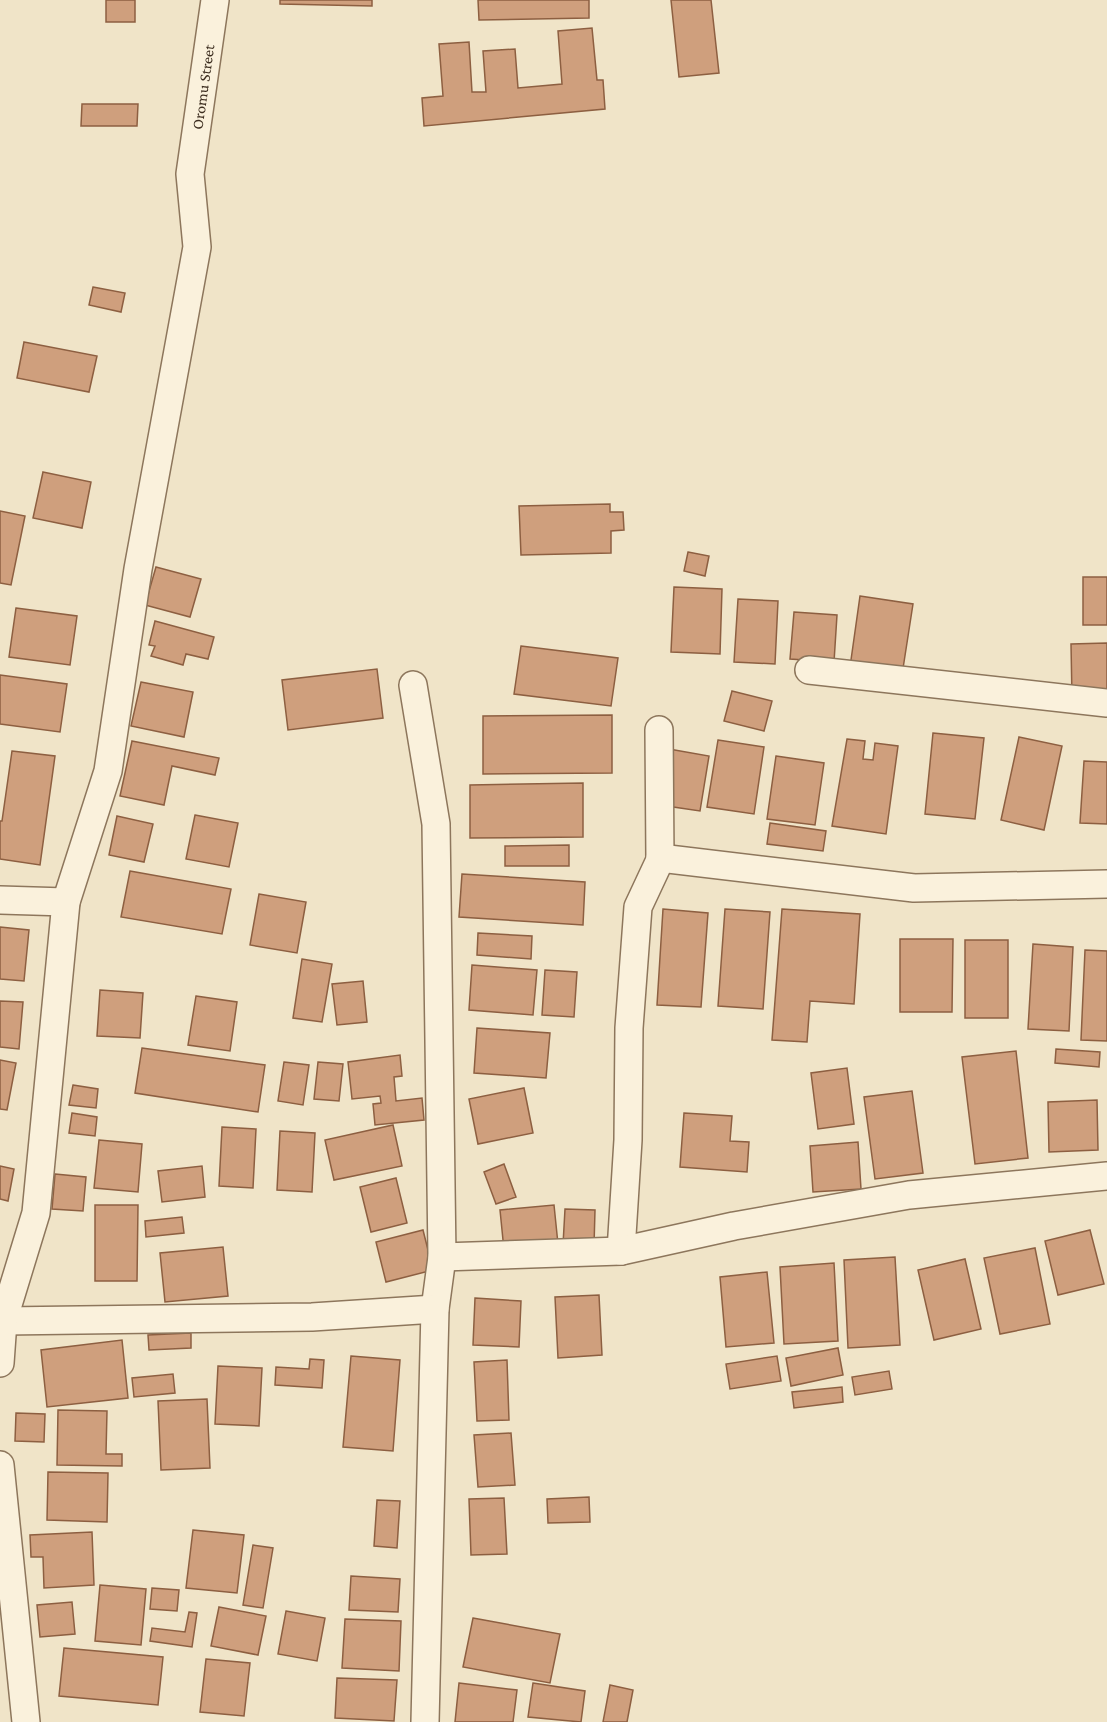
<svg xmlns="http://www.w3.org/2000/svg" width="1107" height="1722" viewBox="0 0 1107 1722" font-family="'Crimson Pro',serif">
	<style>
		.building { fill: #cf9f7d; stroke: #8d5f41; stroke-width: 1.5 }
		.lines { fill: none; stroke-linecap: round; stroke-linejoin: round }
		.street-casing { stroke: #8d765c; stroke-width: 30 }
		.street { stroke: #faf1dc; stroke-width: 27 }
		.labels { text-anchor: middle; stroke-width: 5; stroke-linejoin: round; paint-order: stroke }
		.street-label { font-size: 16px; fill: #3d2e20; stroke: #f7eed8 }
	</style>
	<rect width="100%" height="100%" fill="#f0e4c8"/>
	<!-- building -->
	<path class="building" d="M106,0H135V22H106Z
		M280,0H372V6L280,4Z
		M478,0H589V18L479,20Z
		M671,0H711L719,73L679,77Z
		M592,28L597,80H603L605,109L424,126L422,98L443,96L439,44L469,42L472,92H486L483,51L515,49L518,88L562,84L558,31Z
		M82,104H138L137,126H81Z
		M93,287L125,293L121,312L89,305Z
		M24,342L97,356L89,392L17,378Z
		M43,472L91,482L82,528L33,518Z
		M610,504V512H623L624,530L611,531V553L521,555L519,506Z
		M0,511L25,516L11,585L0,583Z
		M688,552L709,556L705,576L684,571Z
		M156,567L201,579L190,617L145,605Z
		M1083,577H1107V625H1083Z
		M674,587L722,589L720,654L671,652Z
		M860,596L913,604L902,675L850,667Z
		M738,599L778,601L775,664L734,662Z
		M16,608L77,616L70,665L9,657Z
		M794,612L837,615L834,662L790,659Z
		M155,621L214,637L208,659L186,654L183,665L151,656L155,646L149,645Z
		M1107,643V697L1072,698L1071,644Z
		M521,646L618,658L611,706L514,694Z
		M377,669L383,718L288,730L282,680Z
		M0,675L67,684L60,732L0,724Z
		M141,682L193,692L184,737L131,726Z
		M732,691L772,701L764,731L724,721Z
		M612,715V773L483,774V716Z
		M933,733L984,738L975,819L925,814Z
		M1019,737L1062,746L1044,830L1001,820Z
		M847,739L865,741L863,759L873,760L875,743L898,746L886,834L832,826Z
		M718,740L764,747L754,814L707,807Z
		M132,741L219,758L215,775L172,766L164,805L120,796Z
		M669,749L709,756L700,811L660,805Z
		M12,751L55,756L40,865L0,859V821H2Z
		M776,756L824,763L815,825L767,819Z
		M1084,761L1107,762V824L1080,823Z
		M583,783V837L470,838V785Z
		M195,815L238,823L229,867L186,859Z
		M117,816L153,824L144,862L109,855Z
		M770,823L826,831L823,851L767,844Z
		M569,845V866H505V846Z
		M130,871L231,889L222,934L121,917Z
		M462,874L585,882L583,925L459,917Z
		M259,894L306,902L297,953L250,945Z
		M663,909L708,913L701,1007L657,1005Z
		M725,909L770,912L763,1009L718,1006Z
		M782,909L860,914L854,1004L810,1001L807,1042L772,1040Z
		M0,927L29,930L24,981L0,979Z
		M478,933L532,936L531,959L477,955Z
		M900,939H953L952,1012H900Z
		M965,940H1008V1018H965Z
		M1033,944L1073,947L1069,1031L1028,1029Z
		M1085,950L1107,951V1041L1081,1040Z
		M302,959L332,964L322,1022L293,1018Z
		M472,965L537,970L533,1015L469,1010Z
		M545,970L577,972L574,1017L542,1015Z
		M363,981L367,1022L337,1025L332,984Z
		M100,990L143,993L140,1038L97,1036Z
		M196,996L237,1002L230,1051L188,1045Z
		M0,1001L23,1002L19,1049L0,1047Z
		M477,1028L550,1033L546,1078L474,1073Z
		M142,1048L265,1065L258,1112L135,1093Z
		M1056,1049L1100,1052L1099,1067L1055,1063Z
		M1016,1051L1028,1158L975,1164L962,1057Z
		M400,1055L402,1076L394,1077L396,1101L422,1098L424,1120L375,1125L373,1104L381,1103L380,1096L352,1099L348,1062Z
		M0,1060L16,1063L7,1110L0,1109Z
		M284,1062L309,1065L303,1105L278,1101Z
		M318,1062L343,1064L339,1101L314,1099Z
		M847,1068L854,1124L818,1129L811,1073Z
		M73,1085L98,1089L96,1108L69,1105Z
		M524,1088L533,1133L478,1144L469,1099Z
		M912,1091L923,1173L875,1179L864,1097Z
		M1097,1100L1098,1150L1049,1152L1048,1102Z
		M72,1113L97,1117L95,1136L69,1133Z
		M684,1113L732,1116L730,1141L749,1142L747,1172L680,1167Z
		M393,1125L402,1166L334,1180L325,1140Z
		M222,1127L256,1129L253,1188L219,1186Z
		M280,1131L315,1133L312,1192L277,1190Z
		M99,1140L142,1144L138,1192L94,1188Z
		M858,1142L861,1189L813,1192L810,1146Z
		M504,1164L516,1197L496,1204L484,1172Z
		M0,1166L14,1169L8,1201L0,1199Z
		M202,1166L205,1197L162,1202L158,1171Z
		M55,1174L86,1177L83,1211L52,1209Z
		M396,1178L407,1223L371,1232L360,1187Z
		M95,1205H138L137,1281H95Z
		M554,1205L558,1244L504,1250L500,1210Z
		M565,1209L595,1210L594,1246L563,1245Z
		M182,1217L184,1233L146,1237L145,1221Z
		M423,1230L433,1270L386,1282L376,1242Z
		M1090,1230L1104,1284L1058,1295L1045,1241Z
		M223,1247L228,1296L165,1302L160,1253Z
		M1035,1248L1050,1324L1000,1334L984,1258Z
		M895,1257L900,1345L848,1348L844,1260Z
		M965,1259L981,1329L934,1340L918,1270Z
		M834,1263L838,1341L784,1344L780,1267Z
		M767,1272L774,1343L726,1347L720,1277Z
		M599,1295L602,1355L558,1358L555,1297Z
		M475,1298L521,1301L519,1347L473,1345Z
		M191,1333V1348L149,1350L148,1335Z
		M122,1340L128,1398L47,1407L41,1350Z
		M838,1348L843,1375L791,1386L786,1358Z
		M351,1356L400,1360L393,1451L343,1447Z
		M777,1356L781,1381L730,1389L726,1364Z
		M310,1359L324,1360L322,1388L275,1385L276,1367L309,1369Z
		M507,1360L509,1420L477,1421L474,1362Z
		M218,1366L262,1368L259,1426L215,1424Z
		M889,1371L892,1389L855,1395L852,1377Z
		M173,1374L175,1393L134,1397L132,1378Z
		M842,1387L843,1402L794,1408L792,1392Z
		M207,1399L210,1468L161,1470L158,1401Z
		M58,1410L107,1411L106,1454H122V1466L57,1465Z
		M16,1413L45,1414L44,1442L15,1441Z
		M511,1433L515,1485L478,1487L474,1435Z
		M48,1472L108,1473L107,1522L47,1520Z
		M589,1497L590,1522L548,1523L547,1499Z
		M504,1498L507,1554L471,1555L469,1499Z
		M377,1500L400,1501L397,1548L374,1546Z
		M193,1530L244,1535L237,1593L186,1588Z
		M92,1532L94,1585L44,1588L43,1557H31L30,1535Z
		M253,1545L273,1548L263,1608L243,1605Z
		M351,1576L400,1579L398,1612L349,1610Z
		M100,1585L146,1589L141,1645L95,1641Z
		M152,1588L179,1590L177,1611L150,1609Z
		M72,1602L75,1634L40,1637L37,1605Z
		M219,1607L266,1616L258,1655L211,1646Z
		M286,1611L325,1618L317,1661L278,1654Z
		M189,1612L197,1613L192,1647L150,1641L152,1628L185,1632Z
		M473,1618L560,1634L550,1683L463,1667Z
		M345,1619L401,1621L399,1671L342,1668Z
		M64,1648L163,1657L158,1705L59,1696Z
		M206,1659L250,1663L244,1716L200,1712Z
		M337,1678L397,1680L394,1721L335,1718Z
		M459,1683L517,1690L513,1722H455Z
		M533,1683L585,1691L581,1722L528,1717Z
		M610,1685L633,1690L627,1722H603Z"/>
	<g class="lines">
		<defs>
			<g id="street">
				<path d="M809,670L1107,703"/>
				<path d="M413,685L436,824L442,1257L435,1309L425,1722"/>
				<path d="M660,858L914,888L1107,884"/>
				<path d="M0,900L66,902"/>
				<path d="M621,1251L628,1140L629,1028L638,907L660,860L659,730"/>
				<path d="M442,1257L621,1251L734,1226L909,1195L1107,1176"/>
				<path d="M3,1321L312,1317L435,1309"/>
				<path id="s1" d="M0,1363L3,1321L36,1213L66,902L108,771L138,569L197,247L190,174L215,0"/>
				<path d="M0,1465L26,1722"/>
			</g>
		</defs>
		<!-- street casing -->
		<use href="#street" class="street-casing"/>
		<!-- street -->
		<use href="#street" class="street"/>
	</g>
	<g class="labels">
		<!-- street labels -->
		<g class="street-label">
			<text dy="6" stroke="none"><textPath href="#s1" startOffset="1298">Oromu Street</textPath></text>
		</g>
	</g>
</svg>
